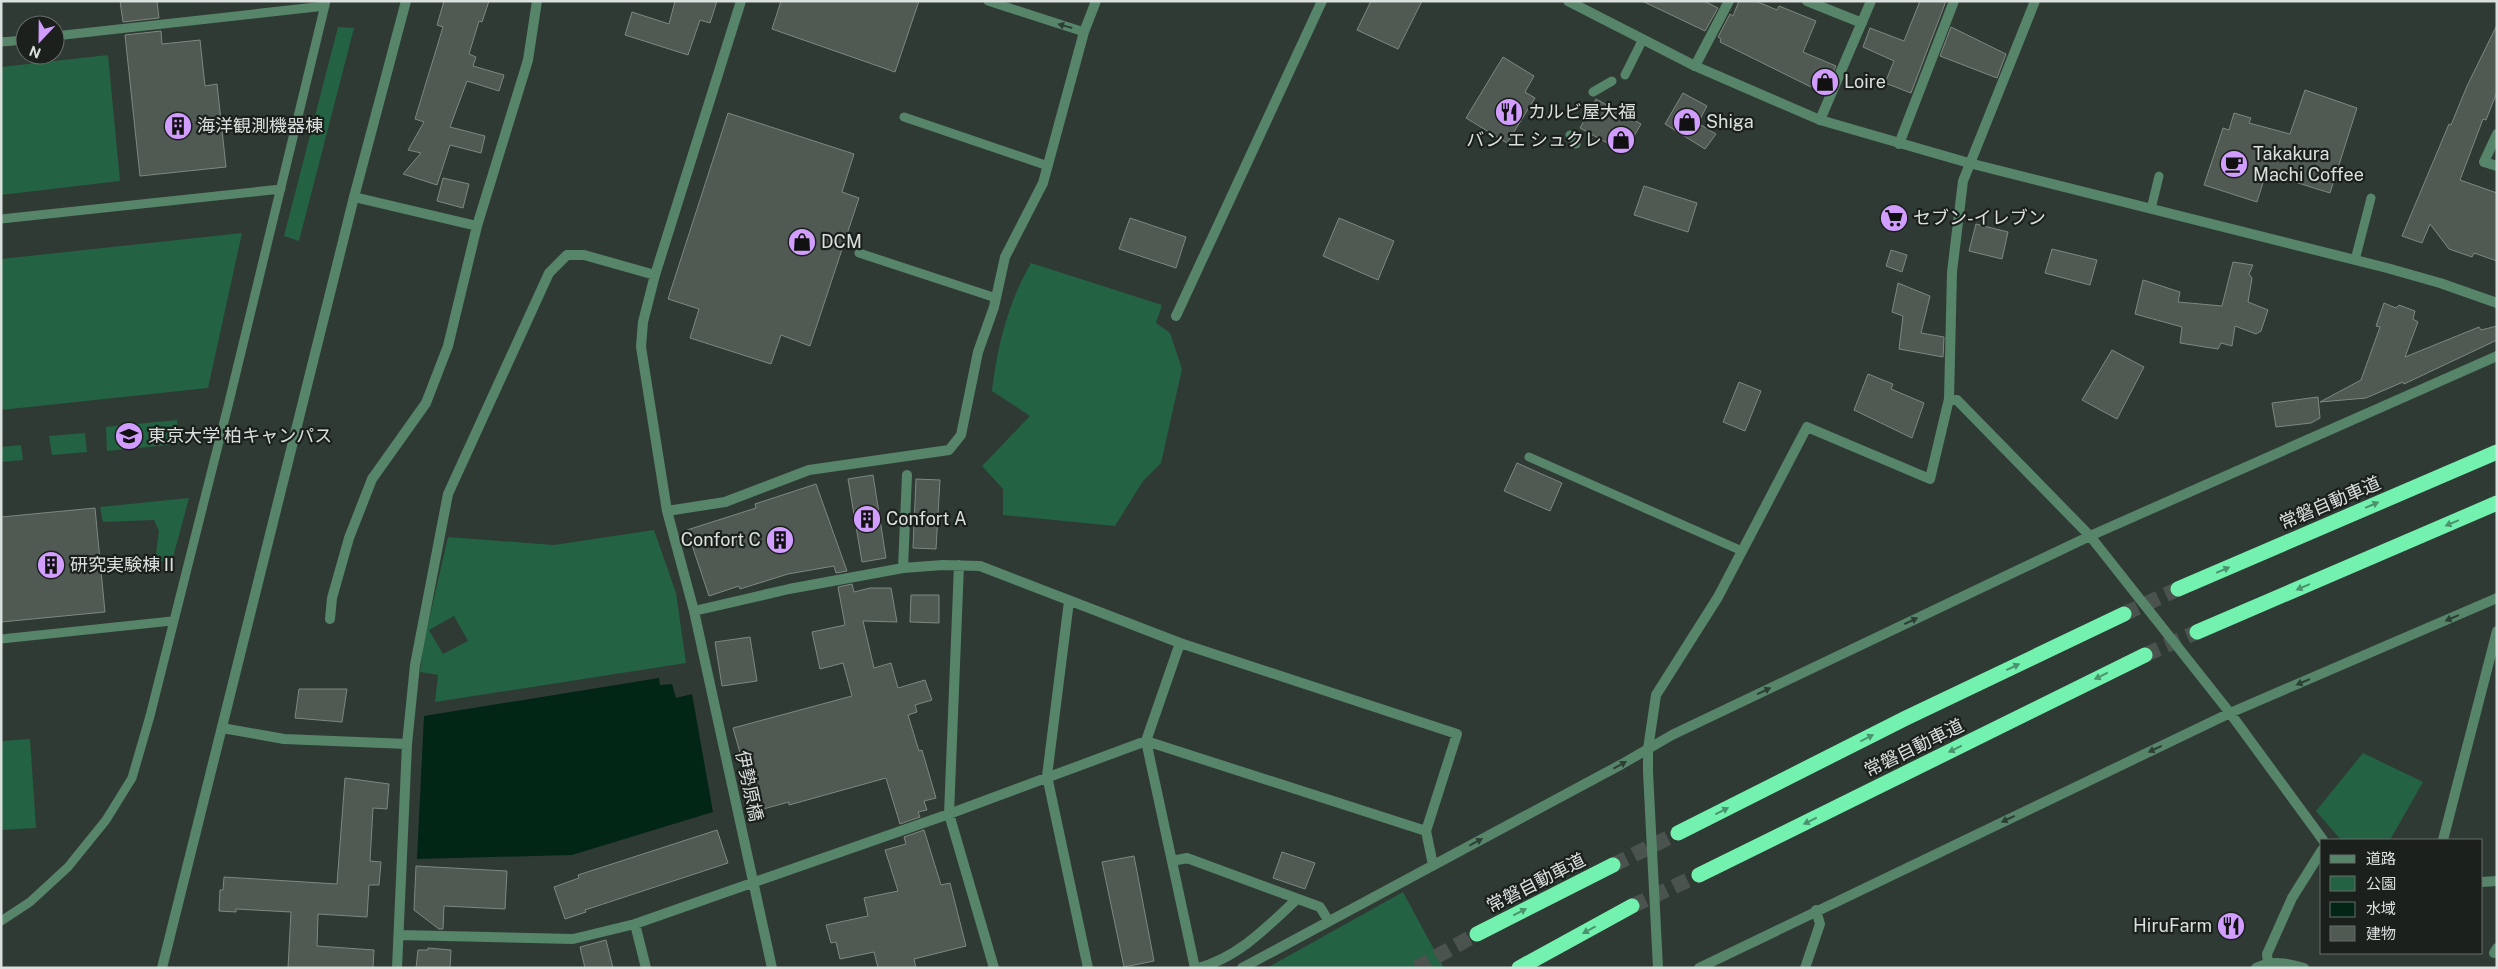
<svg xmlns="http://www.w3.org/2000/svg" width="2498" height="969" viewBox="0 0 2498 969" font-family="'Public Sans','Noto Sans JP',sans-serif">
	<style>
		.green { fill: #236242; fill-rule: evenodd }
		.water { fill: #022615 }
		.building { fill: #505a53; stroke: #7d8881 }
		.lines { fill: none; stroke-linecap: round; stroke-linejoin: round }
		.motorway-tunnel { stroke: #4a534d; stroke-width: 15; stroke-dasharray: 15 8; stroke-linecap: butt }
		.service { stroke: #56856a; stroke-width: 9 }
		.minor { stroke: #56856a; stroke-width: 10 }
		.tertiary { stroke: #56856a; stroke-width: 10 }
		.motorway { stroke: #73f1ae; stroke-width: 15 }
		.oneway { fill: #2d3e34 }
		.oneway2 { fill: #4b936d }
		.labels { text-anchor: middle; stroke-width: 4.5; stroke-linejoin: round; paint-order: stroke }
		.poi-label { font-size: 18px; fill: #dae0dd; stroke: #1b201d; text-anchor: start }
		.street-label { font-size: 18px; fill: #dae0dd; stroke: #1b201d }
	</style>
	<rect width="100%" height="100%" fill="#303a34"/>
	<!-- green -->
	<path class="green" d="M338,27L354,28L299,241L284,236Z
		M108,55L120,181L1,195V67Z
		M242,233L208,388L1,410V259Z
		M1031,263L1162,305L1156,323L1170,333L1182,369L1161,463L1143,481L1115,526L1003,515V489L982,466L1030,416L992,391C997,347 1008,303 1031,263Z
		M177,420L179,444L107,451L106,427Z
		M85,433L87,452L52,455L49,436Z
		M21,445L23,460L1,462V447Z
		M189,498L172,561H155L159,531L154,520L103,522L100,507Z
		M654,530L676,593L686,663L435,702L438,675L420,672L423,646L448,537L554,545ZM454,616L468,641L443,654L429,630Z
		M30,739L36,828L1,830V741Z
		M2363,753L2423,782L2390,840H2341L2316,811Z
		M1403,892L1444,968H1267Z"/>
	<!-- water -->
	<path class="water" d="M659,678L660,685L672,684L676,698L692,694L713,812L572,855L417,859L424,716Z"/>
	<!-- building -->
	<path class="building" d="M120,1H157L159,18L123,22Z
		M444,1H489L482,22L479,21L469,54L476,57L473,66L504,75L499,91L467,81L450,127L485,136L481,153L450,145L437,185L403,174L421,153L408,150L424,122L415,119L443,27L437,25Z
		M675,1H717L710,23L700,20L688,55L625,35L632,12L669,24Z
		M781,1H919L895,72L772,29Z
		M1371,1H1422L1398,49L1357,30Z
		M1642,1H1704L1718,8L1705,31Z
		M1739,1H1756L1777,10L1779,6L1816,21L1803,52L1836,66L1825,90L1811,87L1720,42L1721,39L1718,37L1730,14L1733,16Z
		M1920,1H1946L1911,93L1885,83L1894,61L1863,47L1870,28L1904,41Z
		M2497,25V92L2486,120L2483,119L2460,180L2497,193V261L2474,253L2472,257L2449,249L2430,224L2422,243L2402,236L2449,124L2451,125L2467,86Z
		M1951,27L2006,54L1997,78L1940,56Z
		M161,31L162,44L200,40L205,86L217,84L226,167L140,176L125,35Z
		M1503,57L1534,76L1525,92L1535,98L1507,143L1466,118Z
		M2305,90L2357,108L2330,193L2266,173L2257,202L2204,185L2223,128L2229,130L2234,113L2251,118L2249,123L2290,134Z
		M1683,93L1707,106L1698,123L1716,134L1705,149L1665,124Z
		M1596,99L1641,124L1626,150H1620L1580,128Z
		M728,113L854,154L842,192L859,198L810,346L781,335L771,364L690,338L699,309L668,299Z
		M443,178L469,184L463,208L437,201Z
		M1644,186L1697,203L1688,232L1634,215Z
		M1130,218L1186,237L1176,268L1119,249Z
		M1339,218L1394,241L1378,280L1323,256Z
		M1976,224L2008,232L2002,259L1969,251Z
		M2052,249L2097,260L2090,285L2045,273Z
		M1891,250L1907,255L1902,272L1886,266Z
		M2233,262L2253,265L2249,274L2252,278L2248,302L2268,310L2261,331L2256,334L2235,326L2232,346L2221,343L2218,349L2180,343L2182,327L2135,314L2143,280L2180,292L2178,302L2222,306Z
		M1898,283L1930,296L1921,333L1944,337L1943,357L1899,349L1903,316L1892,312Z
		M2384,303L2396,308L2399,305L2415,311L2413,319L2418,322L2405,357L2479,327L2481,330L2497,326V340L2404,384L2403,382L2366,398L2320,402L2361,380L2380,327L2376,326Z
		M2112,350L2144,367L2117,419L2082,400Z
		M1868,374L1893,384L1891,389L1924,403L1912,438L1854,410Z
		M1739,382L1761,391L1745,431L1723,422Z
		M2318,397L2320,418L2311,423L2276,427L2272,403Z
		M1517,463L1562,483L1550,511L1504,491Z
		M873,475L886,558L862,562L848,479Z
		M916,479L940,480L936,549L913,548Z
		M816,484L847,571L836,573L834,566L788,574L740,589L739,586L709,596L687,530L756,508L755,504Z
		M95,508L105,612L1,622V517Z
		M852,584L854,592L870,588H891L897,622L863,621L874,668L891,663L898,688L925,680L932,700L915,705L917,712L908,715L919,751L922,750L936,798L924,801L927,810L918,812L920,817L900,824L886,778L789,805V802L756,811L738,754L740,753L733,728L852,696L843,663L820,669L812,632L845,625L838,587Z
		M911,595H939V623L910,622Z
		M750,637L757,681L722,686L715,642Z
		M299,689H347L342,722L295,718Z
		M345,778L389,784L387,809L373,808L370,861L381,862L379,885H369L367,917L318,914L317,946L374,950L373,968H288L291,912L236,909V912L219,911L220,890H223L224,877L337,884Z
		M717,830L728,863L585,910L586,912L565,919L554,887L579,878L578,875Z
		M924,830L941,885L950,883L966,946L914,959L916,968H878L874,952L840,959L836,942L831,943L826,925L868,916L864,898L898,891L885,850L906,844L904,837Z
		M1282,852L1315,863L1305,889L1273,878Z
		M1134,856L1154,961L1124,967L1102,862Z
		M416,866L507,871L505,909L444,906L443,929H439L414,910Z
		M606,940L613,968H585L580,947Z
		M428,948L451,950L450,968H416L418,950H428Z"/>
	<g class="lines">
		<!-- motorway-tunnel -->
		<path class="motorway-tunnel" d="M2124,614L2178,589
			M2145,655L2197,632
			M1613,865L1678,833
			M1632,906L1699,875
			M1416,968L1477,934"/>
		<!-- service -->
		<path class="service" d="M988,1L1084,32
			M55,36L325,6
			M1,42L25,40
			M1625,75L1643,39
			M1593,92L1612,81
			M904,117L1048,166
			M1570,135L1576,144
			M2151,209L2159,176
			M1,219L281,189
			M859,253L996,298
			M2355,260L2371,198
			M1529,457L1742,551
			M1,639L172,621
			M1,921L30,902L68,867L106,820L132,778L150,716L228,406L326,1"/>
		<!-- minor -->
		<path class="minor" d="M741,1L655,275L643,322L641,347L667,511L694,611L772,968
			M1807,1L1862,23
			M1695,66L1729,1
			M1820,120L1871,1
			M2497,134L2484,162L2497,166
			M1899,144L1954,1
			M354,197L477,226
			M1176,316L1322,1
			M1949,399L1957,400L2090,536L2230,713L2323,840
			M667,511L725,502L809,470L949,450L961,435L978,352L994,307L1005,257L1043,183L1084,32L1096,1
			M959,565L949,814L994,968
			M903,568L907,475
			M1069,601L1047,776L1088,968
			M694,611L789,589L903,568L943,565L980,566L1180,643L1457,734L1426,831L1433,865
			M330,619L332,598L349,538L372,479L426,403L448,346L477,226L528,60L537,1
			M1180,643L1146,741L1195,968
			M222,728L284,739L407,744
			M2443,840L2497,631
			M1172,861L1187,858L1320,907L1328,920
			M2482,882L2497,881
			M635,924L646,968
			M399,935L573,939L635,924L949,814L1146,741L1426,831
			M2494,953L2497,948
			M2268,963L2267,954L2292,898L2322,850
			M397,968L407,744L415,665L448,494L549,273L567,255H584L655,275
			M1198,968C1238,958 1268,926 1297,899
			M1242,968L1622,764L1672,735L2090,536L2497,356
			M1658,968L1648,772V749L1656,695L1718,597L1807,427L1930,479L1949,399L1952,272L1963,181L2035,1
			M1699,968L2230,713L2497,598
			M1805,968L1820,924L1816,910"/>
		<!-- tertiary -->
		<path class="tertiary" d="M1568,1L1695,66L1820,120L1969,163L2387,268L2440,283L2497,303
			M162,968L354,197L406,1
			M2256,968C2273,960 2286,963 2304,968"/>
		<!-- motorway -->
		<path class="motorway" d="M2178,589L2497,452
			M2197,632L2497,503
			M1678,833L1906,718L2124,614
			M1699,875L2145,655
			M1477,934L1613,865
			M1519,968L1632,906"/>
	</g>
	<!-- one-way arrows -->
	<defs><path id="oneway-solid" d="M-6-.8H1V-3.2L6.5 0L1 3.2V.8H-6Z" transform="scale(1.25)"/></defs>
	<g class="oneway">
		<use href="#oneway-solid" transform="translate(1065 26) rotate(-164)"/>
		<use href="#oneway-solid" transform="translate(2452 618) rotate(157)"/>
		<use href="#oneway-solid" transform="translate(1911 621) rotate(-25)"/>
		<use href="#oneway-solid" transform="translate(2303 682) rotate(157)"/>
		<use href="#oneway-solid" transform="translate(1764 691) rotate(-25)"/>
		<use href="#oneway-solid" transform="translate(2155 749) rotate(155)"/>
		<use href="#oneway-solid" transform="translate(1620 765) rotate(-29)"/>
		<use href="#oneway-solid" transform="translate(2008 819) rotate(155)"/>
		<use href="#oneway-solid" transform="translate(1476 842) rotate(-28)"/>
	</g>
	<g class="oneway2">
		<use href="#oneway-solid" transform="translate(2372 505) rotate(-23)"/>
		<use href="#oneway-solid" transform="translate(2452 523) rotate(157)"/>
		<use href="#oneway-solid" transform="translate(2223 570) rotate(-23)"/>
		<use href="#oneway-solid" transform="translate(2303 587) rotate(157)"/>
		<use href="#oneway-solid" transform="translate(2013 667) rotate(-25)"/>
		<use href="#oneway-solid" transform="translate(2101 676) rotate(154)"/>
		<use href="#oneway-solid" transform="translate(1867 738) rotate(-27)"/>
		<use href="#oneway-solid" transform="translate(1955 749) rotate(154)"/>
		<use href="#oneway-solid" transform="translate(1722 811) rotate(-27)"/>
		<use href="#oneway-solid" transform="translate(1810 821) rotate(154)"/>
		<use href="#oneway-solid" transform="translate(1520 912) rotate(-27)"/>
		<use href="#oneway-solid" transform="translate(1589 930) rotate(151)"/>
	</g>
	<!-- icons -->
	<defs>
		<symbol id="shop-disc" viewBox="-11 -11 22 22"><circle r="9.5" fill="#d19dfe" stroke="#1b201d"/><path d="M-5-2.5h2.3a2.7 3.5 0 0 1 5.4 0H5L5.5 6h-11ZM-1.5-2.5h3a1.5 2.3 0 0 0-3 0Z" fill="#111"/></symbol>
		<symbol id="restaurant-disc" viewBox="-11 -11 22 22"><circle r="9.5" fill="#d19dfe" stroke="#1b201d"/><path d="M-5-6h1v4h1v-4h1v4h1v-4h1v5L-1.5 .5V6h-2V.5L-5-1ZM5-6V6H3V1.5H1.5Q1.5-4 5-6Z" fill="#111"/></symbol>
		<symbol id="building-disc" viewBox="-11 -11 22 22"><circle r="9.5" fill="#d19dfe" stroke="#1b201d"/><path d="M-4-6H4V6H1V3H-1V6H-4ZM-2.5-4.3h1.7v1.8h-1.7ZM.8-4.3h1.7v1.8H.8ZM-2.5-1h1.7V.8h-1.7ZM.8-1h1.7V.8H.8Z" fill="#111"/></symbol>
		<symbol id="cafe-disc" viewBox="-11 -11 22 22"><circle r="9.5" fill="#d19dfe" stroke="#1b201d"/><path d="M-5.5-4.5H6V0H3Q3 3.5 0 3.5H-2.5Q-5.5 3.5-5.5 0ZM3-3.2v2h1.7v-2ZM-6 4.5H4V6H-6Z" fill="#111"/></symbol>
		<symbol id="supermarket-disc" viewBox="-11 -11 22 22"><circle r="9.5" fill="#d19dfe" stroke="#1b201d"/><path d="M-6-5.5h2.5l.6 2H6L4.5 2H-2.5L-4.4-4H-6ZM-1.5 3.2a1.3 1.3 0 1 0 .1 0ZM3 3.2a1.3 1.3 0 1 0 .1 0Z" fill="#111"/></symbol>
		<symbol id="university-disc" viewBox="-11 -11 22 22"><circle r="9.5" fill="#d19dfe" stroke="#1b201d"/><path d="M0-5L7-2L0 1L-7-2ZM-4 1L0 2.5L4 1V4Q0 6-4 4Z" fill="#111"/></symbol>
	</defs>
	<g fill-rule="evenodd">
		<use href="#shop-disc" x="1809" y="66" width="32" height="32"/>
		<use href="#restaurant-disc" x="1493" y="96" width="32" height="32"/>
		<use href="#shop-disc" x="1671" y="106" width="32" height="32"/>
		<use href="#building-disc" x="162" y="110" width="32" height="32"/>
		<use href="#shop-disc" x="1605" y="124" width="32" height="32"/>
		<use href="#cafe-disc" x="2218" y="148" width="32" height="32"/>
		<use href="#supermarket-disc" x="1878" y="202" width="32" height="32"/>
		<use href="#shop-disc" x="786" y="226" width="32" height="32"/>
		<use href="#university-disc" x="113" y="420" width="32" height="32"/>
		<use href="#building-disc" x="851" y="503" width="32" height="32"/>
		<use href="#building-disc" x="764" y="524" width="32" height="32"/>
		<use href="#building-disc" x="35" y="549" width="32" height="32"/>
		<use href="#restaurant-disc" x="2215" y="910" width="32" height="32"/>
	</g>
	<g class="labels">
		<!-- poi labels -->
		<g class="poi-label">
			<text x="1844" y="88">Loire</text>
			<text x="1528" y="118">カルビ屋大福</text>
			<text x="1706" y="128">Shiga</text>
			<text x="197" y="132">海洋観測機器棟</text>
			<text x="1602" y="146" text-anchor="end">バン エ シュクレ</text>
			<text x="2253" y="160">Takakura<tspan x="2253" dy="21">Machi Coffee</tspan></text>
			<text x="1913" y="224">セブン-イレブン</text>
			<text x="821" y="248">DCM</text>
			<text x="148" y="442">東京大学 柏キャンパス</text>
			<text x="886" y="525">Confort A</text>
			<text x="761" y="546" text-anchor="end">Confort C</text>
			<text x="70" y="571">研究実験棟Ⅱ</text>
			<text x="2212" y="932" text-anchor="end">HiruFarm</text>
		</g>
		<!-- street labels -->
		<g class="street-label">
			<text transform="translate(2330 503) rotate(-23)" y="6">常磐自動車道</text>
			<text transform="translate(1914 748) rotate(-26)" y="6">常磐自動車道</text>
			<text transform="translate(749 786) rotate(78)" y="6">伊勢原橋</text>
			<text transform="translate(1536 883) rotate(-27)" y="6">常磐自動車道</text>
		</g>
	</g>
	<!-- border -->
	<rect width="2498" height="969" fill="none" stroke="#dae0dd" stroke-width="5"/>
	<!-- legend -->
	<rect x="2320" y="839" width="162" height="115" fill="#1b201d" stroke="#676d6a"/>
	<rect x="2330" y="855" width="25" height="8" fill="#56856a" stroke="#676d6a"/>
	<text x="2366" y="864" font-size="15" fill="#dae0dd">道路</text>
	<rect x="2330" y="876" width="25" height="15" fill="#236242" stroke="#676d6a"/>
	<text x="2366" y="889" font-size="15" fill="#dae0dd">公園</text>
	<rect x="2330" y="902" width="25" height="15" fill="#022615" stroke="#676d6a"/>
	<text x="2366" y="914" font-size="15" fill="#dae0dd">水域</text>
	<rect x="2330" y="926" width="25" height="15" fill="#505a53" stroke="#676d6a"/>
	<text x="2366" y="939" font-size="15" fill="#dae0dd">建物</text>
	<!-- north arrow -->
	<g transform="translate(40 40) rotate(202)"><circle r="24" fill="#1b201d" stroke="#676d6a"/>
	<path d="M0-4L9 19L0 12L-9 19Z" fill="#d19dfe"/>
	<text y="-8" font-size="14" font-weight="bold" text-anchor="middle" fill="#dae0dd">N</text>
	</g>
</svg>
